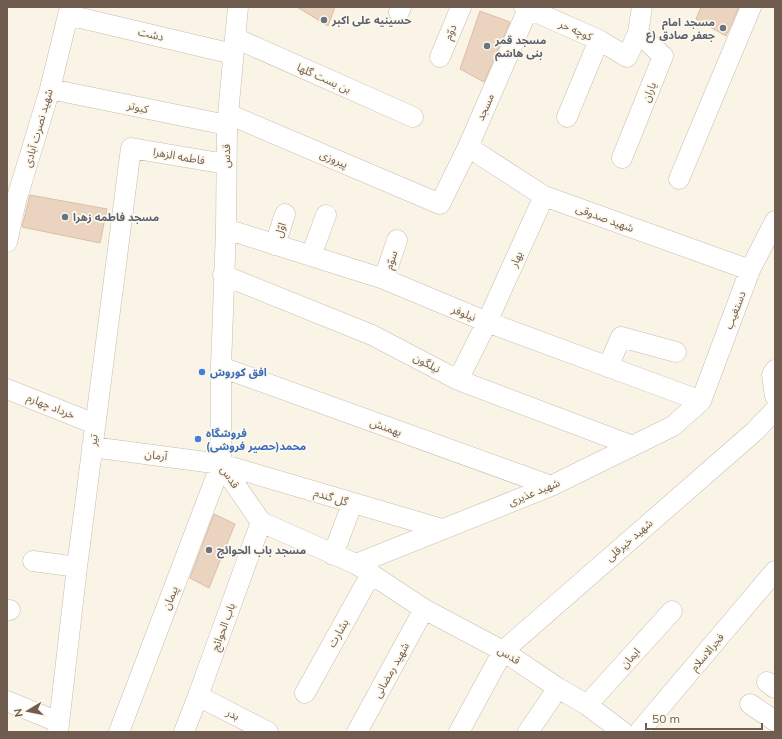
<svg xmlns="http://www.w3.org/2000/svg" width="782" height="739" viewBox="0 0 782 739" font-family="Mulish,'Noto Sans Arabic',sans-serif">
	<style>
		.building { fill: #ead4c0; stroke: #ddbea5 }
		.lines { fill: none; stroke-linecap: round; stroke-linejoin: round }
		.minor-casing { stroke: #c8bbad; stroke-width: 21 }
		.minor { stroke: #fff; stroke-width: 20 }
		.worship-dot { fill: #6b7280; stroke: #fdf8ed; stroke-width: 1.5 }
		.shop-dot { fill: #3f7fe0; stroke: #fdf8ed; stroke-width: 1.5 }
		.labels { text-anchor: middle; stroke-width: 3.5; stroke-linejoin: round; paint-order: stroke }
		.worship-label { font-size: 11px; font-weight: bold; fill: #5b616d; stroke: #fdf8ed; text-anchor: start }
		.street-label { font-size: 11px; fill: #715d4f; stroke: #fdf8ed }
		.shop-label { font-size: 11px; font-weight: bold; fill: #366cbe; stroke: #fdf8ed; text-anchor: start }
	</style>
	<rect width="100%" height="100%" fill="#faf4e7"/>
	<!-- building -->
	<path class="building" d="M297,7H335L328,26Z
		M701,7H739L726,36L696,19Z
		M480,11L510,22L484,82L460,69Z
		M30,195L107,209L100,243L22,227Z
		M214,514L235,524L209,588L190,578Z"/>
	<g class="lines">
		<defs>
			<path id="minor" d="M238,7L227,125L226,229L221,367V464L261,522L356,564L424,609L503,651L558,688L587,705L623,732
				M524,7L599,40L627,57L638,33L642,7
				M399,12L401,7
				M68,15L233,54
				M235,38L413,117
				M440,57L461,7
				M50,89L227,125
				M228,114L440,204L468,147L528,9
				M567,117L599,40
				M468,147L544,196L750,270
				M622,158L663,56L638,33
				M679,179L751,7
				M226,229L384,279L487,322L701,401
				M7,242L16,201L50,89L70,7
				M275,245L285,214
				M311,256L326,215
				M223,275L372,335L458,380L633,446
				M384,279L397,240
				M221,367L551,486
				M608,367L621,337L676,352
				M775,370L772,375L775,396
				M458,380L487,322L544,196
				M7,389L95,424
				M92,447L221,464L442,529
				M333,555L352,504
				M33,561L77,567
				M356,564L551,486L673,426L701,401L750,270L775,221
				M7,610H10
				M767,682L775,688
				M305,693L371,574
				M198,696L268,732
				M7,701L58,722
				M750,704L775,721
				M587,705L672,611
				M58,732L77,567L131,148L226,164
				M119,732L221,464
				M184,732L198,696L261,522
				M357,732L424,609
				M459,732L503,651L755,431L775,410
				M528,732L558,688
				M639,732L775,571"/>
		</defs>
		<!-- minor casing -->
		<use href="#minor" class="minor-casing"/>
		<!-- minor -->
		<use href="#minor" class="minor"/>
	</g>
	<!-- markers -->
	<g class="worship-dot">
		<circle cx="324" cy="20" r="4"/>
		<circle cx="723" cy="28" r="4"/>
		<circle cx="487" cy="46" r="4"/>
		<circle cx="65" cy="217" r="4"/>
		<circle cx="209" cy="550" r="4"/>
	</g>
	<g class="shop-dot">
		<circle cx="202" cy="372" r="4"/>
		<circle cx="198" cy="439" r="4"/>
	</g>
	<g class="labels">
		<!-- worship labels -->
		<g class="worship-label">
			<text x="332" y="24">حسینیه علی اکبر</text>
			<text x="715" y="26" text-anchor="end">مسجد امام<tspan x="715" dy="13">جعفر صادق (ع</tspan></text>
			<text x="495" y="44">مسجد قمر<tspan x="495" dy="13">بنی هاشم</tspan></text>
			<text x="73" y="221">مسجد فاطمه زهرا</text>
			<text x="217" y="554">مسجد باب الحوائج</text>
		</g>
		<!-- street labels -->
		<g class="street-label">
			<text transform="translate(576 30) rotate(24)" y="4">کوچه حر</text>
			<text transform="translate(450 32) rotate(-67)" y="4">دوّم</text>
			<text transform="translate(151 34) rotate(13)" y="4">دشت</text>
			<text transform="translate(324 78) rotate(24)" y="4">بن بست گلها</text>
			<text transform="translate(649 92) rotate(-68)" y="4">یاران</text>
			<text transform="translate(138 107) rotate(12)" y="4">کبوتر</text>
			<text transform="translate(485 107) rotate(-66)" y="4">مسجد</text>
			<text transform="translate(38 128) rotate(-74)" y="4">شهید نصرت آبادی</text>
			<text transform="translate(179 156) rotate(10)" y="4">فاطمه الزهرا</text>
			<text transform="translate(226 156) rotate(-89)" y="4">قدس</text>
			<text transform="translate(334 159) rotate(23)" y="4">پیروزی</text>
			<text transform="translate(605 218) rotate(20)" y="4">شهید صدوقی</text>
			<text transform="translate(280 230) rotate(-73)" y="4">اوّل</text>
			<text transform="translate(516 259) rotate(-66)" y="4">بهار</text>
			<text transform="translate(391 260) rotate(-73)" y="4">سوّم</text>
			<text transform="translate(735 310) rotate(-69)" y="4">دستغیب</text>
			<text transform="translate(464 313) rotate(22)" y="4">نیلوفر</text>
			<text transform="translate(427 363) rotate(28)" y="4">نیلگون</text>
			<text transform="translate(51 406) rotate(22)" y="4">خرداد چهارم</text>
			<text transform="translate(386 427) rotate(20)" y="4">بهمنش</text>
			<text transform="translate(93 440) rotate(-82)" y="4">تیر</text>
			<text transform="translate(156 455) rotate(7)" y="4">آرمان</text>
			<text transform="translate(230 477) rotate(56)" y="4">قدس</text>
			<text transform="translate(534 492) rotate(-22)" y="4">شهید عذیری</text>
			<text transform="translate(331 497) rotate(17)" y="4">گل گندم</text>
			<text transform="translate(629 540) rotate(-41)" y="4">شهید خیرقلی</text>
			<text transform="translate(170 598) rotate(-69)" y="4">پیمان</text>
			<text transform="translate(223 627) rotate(-70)" y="4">باب الحوائج</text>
			<text transform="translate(338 633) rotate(-61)" y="4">بشارت</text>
			<text transform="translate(707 652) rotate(-50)" y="4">فجرالاسلام</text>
			<text transform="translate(509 655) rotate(32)" y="4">قدس</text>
			<text transform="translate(630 658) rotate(-48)" y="4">ایمان</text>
			<text transform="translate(391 670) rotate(-61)" y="4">شهید رمضانی</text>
			<text transform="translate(233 714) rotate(27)" y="4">بدر</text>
		</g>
		<!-- shop labels -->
		<g class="shop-label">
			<text x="210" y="376">افق کوروش</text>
			<text x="206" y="437">فروشگاه<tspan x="206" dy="13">محمد(حصیر فروشی)</tspan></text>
		</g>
	</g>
	<!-- border -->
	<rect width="782" height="739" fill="none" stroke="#715d4f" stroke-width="16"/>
	<!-- north arrow -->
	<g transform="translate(28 711) rotate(260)" stroke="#fdf8ed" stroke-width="3" paint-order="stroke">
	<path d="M0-3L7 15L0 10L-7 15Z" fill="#715d4f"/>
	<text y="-6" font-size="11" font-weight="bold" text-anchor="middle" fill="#715d4f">N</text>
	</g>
	<!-- scale -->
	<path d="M646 723v6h116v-6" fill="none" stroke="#715d4f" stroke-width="2"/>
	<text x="652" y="723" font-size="12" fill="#715d4f" stroke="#fdf8ed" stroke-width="3" paint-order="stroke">50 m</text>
</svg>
